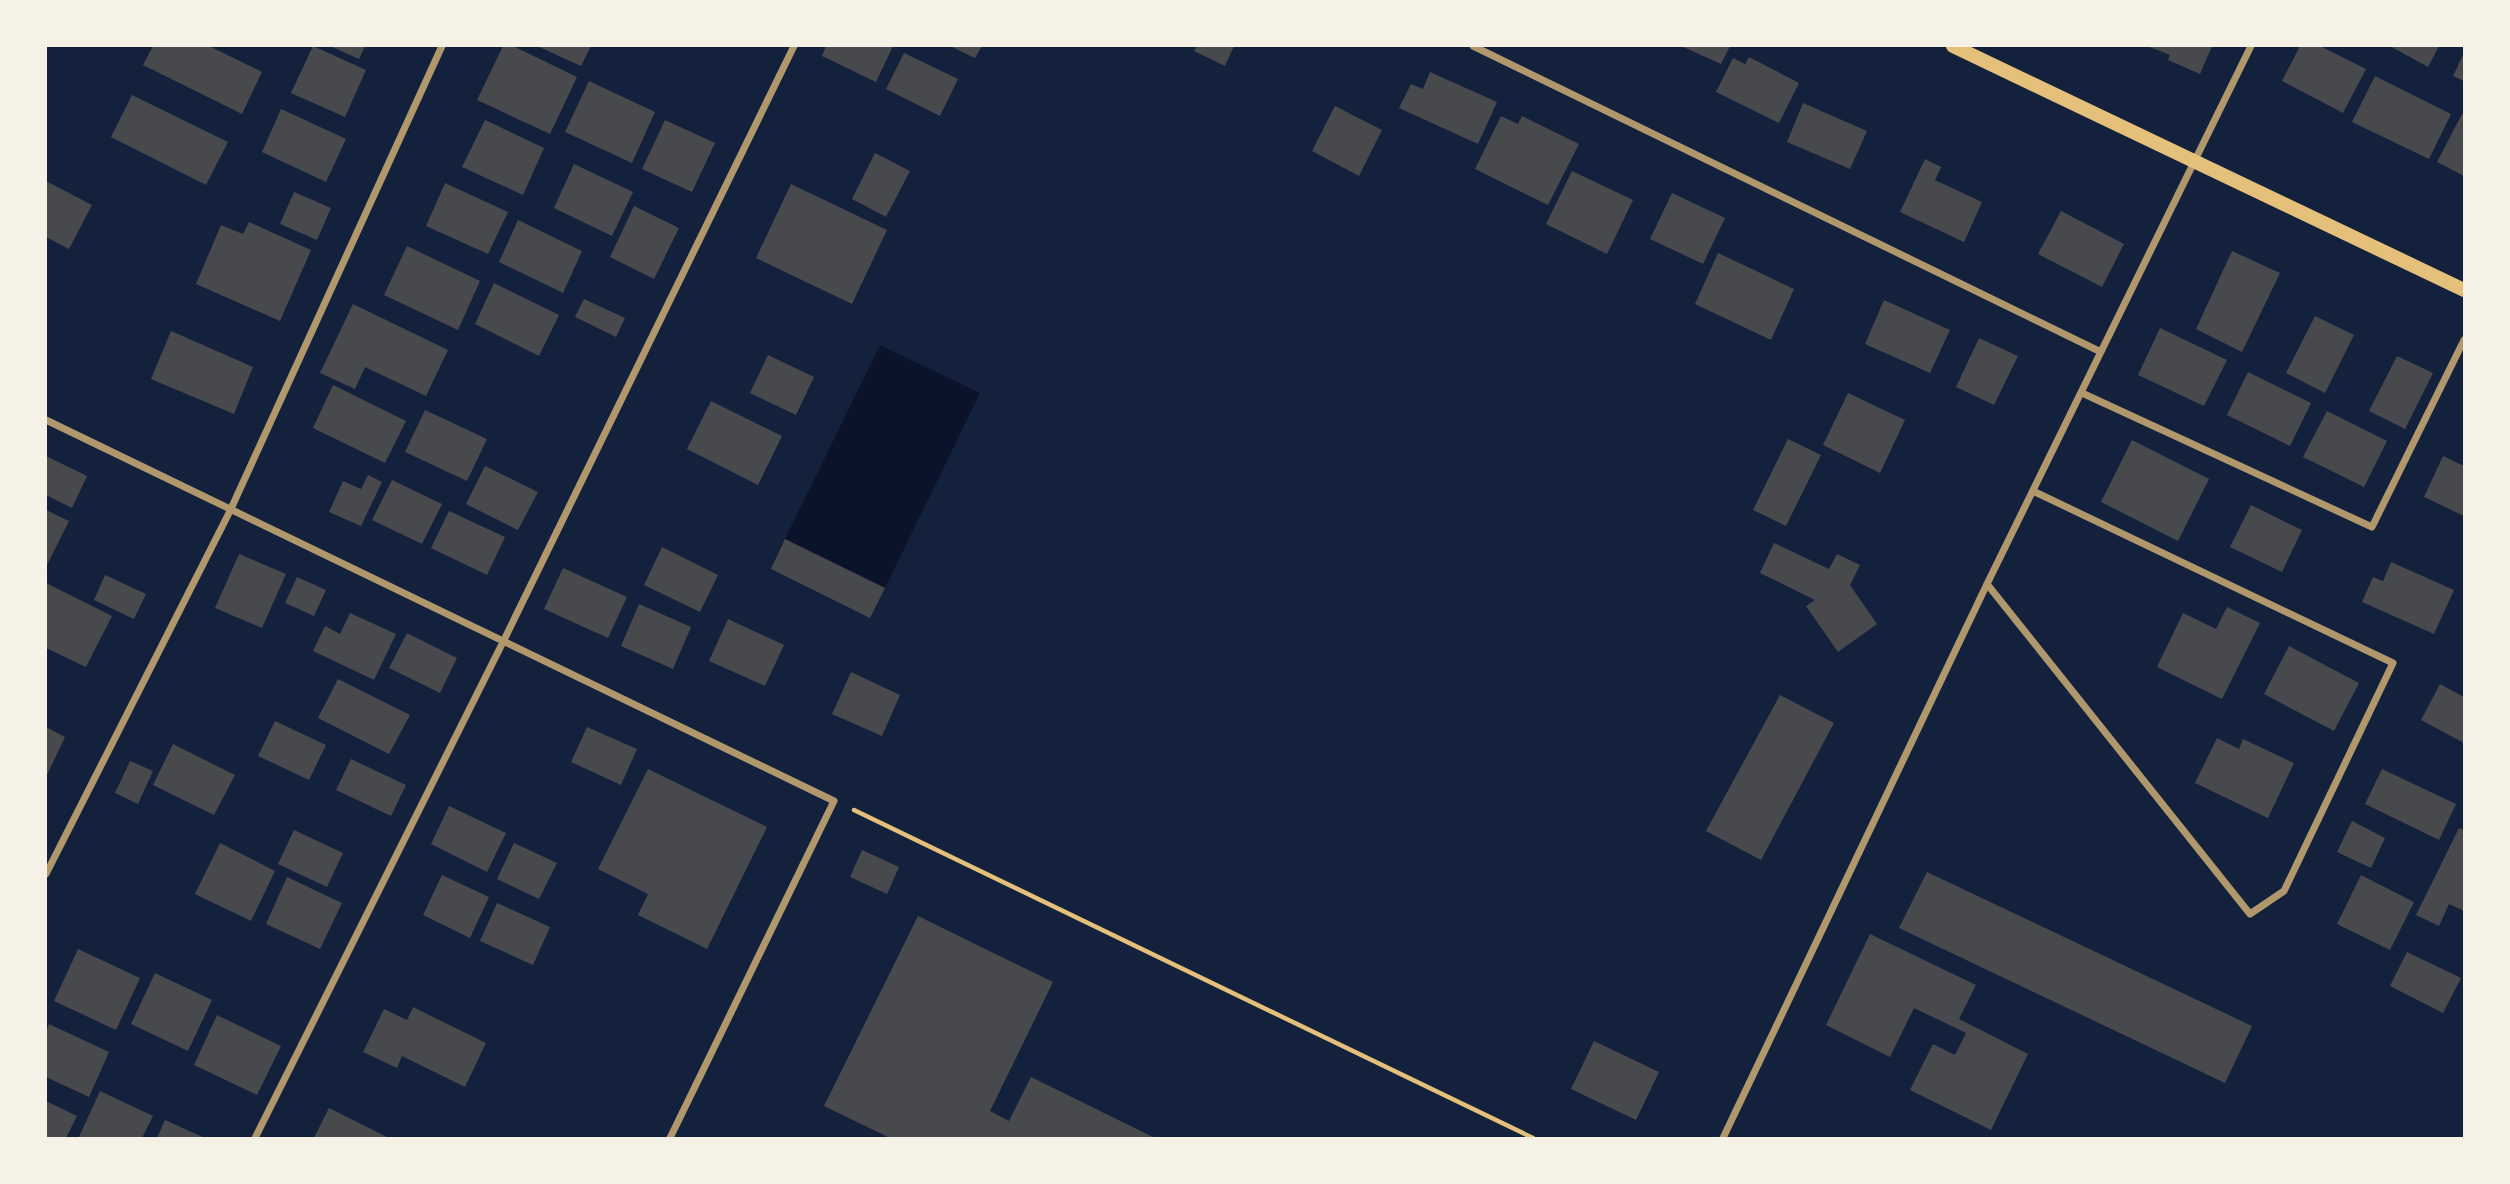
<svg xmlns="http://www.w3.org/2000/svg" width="2510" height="1184" viewBox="0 0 2510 1184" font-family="Roboto,sans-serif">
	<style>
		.water { fill: #0b132b }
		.building { fill: #48494c }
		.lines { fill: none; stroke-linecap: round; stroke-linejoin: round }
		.path { stroke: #e5c07b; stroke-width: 4.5 }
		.minor { stroke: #b1986c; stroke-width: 7 }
		.secondary { stroke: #e5c07b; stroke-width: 14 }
	</style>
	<rect width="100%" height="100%" fill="#14213d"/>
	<!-- water -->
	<path class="water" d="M880,345L980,393L885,588L785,539Z"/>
	<!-- building -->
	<path class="building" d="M153,46H209L262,72L242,114L143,65Z
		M313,46L366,70L345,117L291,93Z
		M330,46H365L359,59Z
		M503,46H513L577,77L550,134L477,100Z
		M537,46H591L581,66Z
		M826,46H893L876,82L822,56Z
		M950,46H982L975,58Z
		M1197,46H1234L1225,66L1194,51Z
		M1681,46H1730L1721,64Z
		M2147,46H2212L2200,74L2168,60L2170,55Z
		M2300,46H2320L2366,69L2343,113L2282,81Z
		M2390,46H2439L2428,67Z
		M904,53L958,79L940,116L886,89Z
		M2464,53V81L2453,76Z
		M1749,57L1799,83L1779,123L1716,92L1733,58L1745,64Z
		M1430,72L1497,102L1478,144L1399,108L1411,84L1423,89Z
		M2375,76L2451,114L2429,159L2352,122Z
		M589,81L655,112L632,163L565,132Z
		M132,95L228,142L206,185L111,137Z
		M1803,103L1867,131L1850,169L1787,142Z
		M1335,106L1382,130L1359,176L1312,151Z
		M281,109L346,139L326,182L262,152Z
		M2462,114L2464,115V176L2437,162Z
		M1501,116L1518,124L1522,116L1579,144L1548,205L1475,169Z
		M485,120L544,148L523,195L462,167Z
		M665,120L715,143L692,192L642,169Z
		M875,153L910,171L886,217L852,199Z
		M1925,159L1941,167L1935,180L1982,202L1964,242L1900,212Z
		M574,164L633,192L612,236L554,208Z
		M1572,171L1633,200L1607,254L1546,224Z
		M46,181L92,205L69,249L46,237Z
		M445,183L508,212L488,254L426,226Z
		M791,184L887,230L852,304L756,258Z
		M294,192L331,208L317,240L280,224Z
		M1672,193L1725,218L1703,264L1650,239Z
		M634,206L679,228L654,279L610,257Z
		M2061,211L2124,244L2102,287L2038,254Z
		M518,220L582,251L563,293L499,262Z
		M249,222L311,250L280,321L196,284L221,225L243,234Z
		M407,246L480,281L458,330L384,295Z
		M2232,251L2280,273L2242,352L2196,329Z
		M1718,253L1794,289L1771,340L1695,304Z
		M494,283L559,315L539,356L475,324Z
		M584,299L625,318L616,337L575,317Z
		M1884,300L1950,330L1930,373L1865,344Z
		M353,304L448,350L426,396L365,367L355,389L320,373Z
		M2315,316L2354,335L2325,393L2286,373Z
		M2160,328L2227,360L2204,406L2138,375Z
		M171,331L253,367L234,414L151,379Z
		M1979,338L2018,356L1994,405L1956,387Z
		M768,355L814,377L796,415L750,393Z
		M2397,356L2433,373L2405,429L2369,411Z
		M2248,372L2311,403L2290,446L2227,415Z
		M333,385L406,421L385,463L313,428Z
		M1848,393L1905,420L1880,473L1823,445Z
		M711,401L782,436L758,485L687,449Z
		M425,410L487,439L467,481L405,452Z
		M2327,411L2387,441L2364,487L2303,457Z
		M1788,439L1821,455L1786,526L1753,510Z
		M2132,440L2209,479L2178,541L2101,502Z
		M46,456L87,476L72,508L46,495Z
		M2443,456L2464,466V516L2424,497Z
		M485,466L538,492L518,530L466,504Z
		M368,475L382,482L361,526L329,512L343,481L361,489Z
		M392,480L442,504L422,544L372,520Z
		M2251,505L2302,530L2282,572L2230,547Z
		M46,510L69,521L47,565L46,564Z
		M449,511L505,537L487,575L431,548Z
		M785,539L885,588L870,618L771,569Z
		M1774,543L1829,569L1837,554L1860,565L1850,585L1877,624L1838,652L1806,606L1815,600L1760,573Z
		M662,547L718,575L700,612L644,585Z
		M239,554L286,574L262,628L215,608Z
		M2391,562L2454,590L2434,634L2362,602L2373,577L2383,581Z
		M563,568L627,597L608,638L544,609Z
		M105,575L146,594L134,619L94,600Z
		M297,577L326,590L314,616L285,603Z
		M46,583L112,616L86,667L46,648Z
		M639,604L691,627L673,669L621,646Z
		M2227,607L2260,623L2222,699L2157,667L2183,613L2216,629Z
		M350,613L396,634L374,680L313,651L325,626L340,634Z
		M728,619L784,645L765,686L709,661Z
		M407,633L457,658L440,693L389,668Z
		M2289,646L2359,683L2334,731L2264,694Z
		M851,672L900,695L882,736L832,714Z
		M338,679L410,715L389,754L318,718Z
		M2440,684L2464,697V743L2421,720Z
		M1780,695L1834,723L1761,860L1706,831Z
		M275,721L326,745L309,780L258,756Z
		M46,727L65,737L46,777Z
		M587,727L637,749L621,785L571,762Z
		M2217,738L2239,749L2243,739L2294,763L2268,818L2195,783Z
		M173,744L235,775L214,815L153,785Z
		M351,759L406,785L391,816L336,790Z
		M130,761L153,771L138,804L115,793Z
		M648,769L767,827L707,949L638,915L648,894L598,869Z
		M2382,769L2456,804L2439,840L2365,804Z
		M449,806L506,833L487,872L431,844Z
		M2352,821L2385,838L2371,868L2337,852Z
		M2459,828L2464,830V911L2449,904L2439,926L2416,915Z
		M294,830L343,853L327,887L278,864Z
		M220,843L275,871L251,921L195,894Z
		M514,843L557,863L539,899L497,879Z
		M862,850L899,867L887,894L850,877Z
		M1927,872L2252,1026L2225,1083L1899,928Z
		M442,875L489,897L470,938L423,915Z
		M2361,875L2414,902L2390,950L2337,924Z
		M287,877L342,903L320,949L266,924Z
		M497,903L550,927L533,965L480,941Z
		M918,916L1053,982L990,1111L1009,1121L1031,1077L1155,1138H890L824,1106Z
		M1870,934L1976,985L1959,1019L2028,1054L1991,1130L1910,1090L1933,1044L1955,1055L1966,1033L1914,1008L1890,1057L1826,1025Z
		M78,949L140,978L116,1030L54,1001Z
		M2407,952L2461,978L2443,1013L2390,986Z
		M155,973L212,1000L188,1051L131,1024Z
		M413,1007L486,1043L465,1087L402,1056L397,1068L363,1052L384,1009L407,1020Z
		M217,1015L281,1046L257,1095L194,1065Z
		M49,1024L109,1052L89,1097L46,1077V1033Z
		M1594,1041L1659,1072L1636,1120L1571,1089Z
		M100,1091L153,1116L142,1138H83L79,1137Z
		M46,1101L77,1116L66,1138H46Z
		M329,1108L389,1138H314Z
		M165,1120L205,1138H157Z"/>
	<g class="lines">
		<!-- path -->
		<path class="path" d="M854,810L1533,1138"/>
		<!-- minor -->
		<path class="minor" d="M1473,46L2101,352
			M2082,393L2372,527L2464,340
			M46,420L834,801L670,1138
			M1987,584L2250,914L2284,891L2393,663L2033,491
			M46,874L230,511L442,46
			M255,1138L504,640L794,46
			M1723,1138L1987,584L2251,46"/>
		<!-- secondary -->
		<path class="secondary" d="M1953,46L2464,290"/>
	</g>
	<!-- border -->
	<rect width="2510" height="1184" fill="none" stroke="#f6f1e7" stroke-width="94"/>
</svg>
